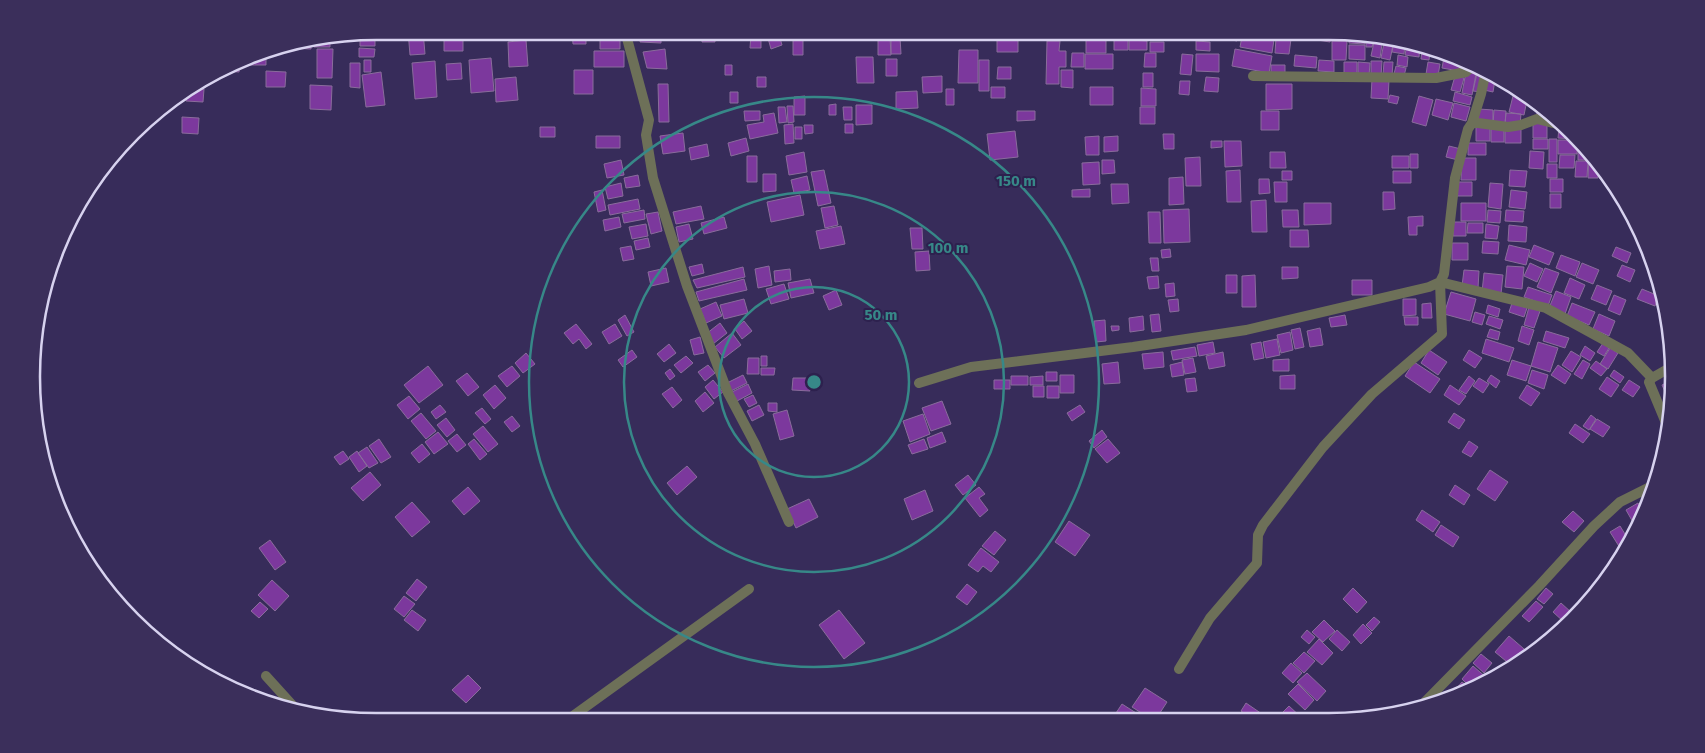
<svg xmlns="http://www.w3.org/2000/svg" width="1705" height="753" viewBox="0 0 1705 753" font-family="'Fira Sans',sans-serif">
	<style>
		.building { fill: #7c389d; stroke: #8a6c9c }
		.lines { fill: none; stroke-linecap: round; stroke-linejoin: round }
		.minor { stroke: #6d7058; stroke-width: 10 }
		.ring { fill: none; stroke: #378888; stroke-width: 2.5 }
		.rim { fill: none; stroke: #d7d2ef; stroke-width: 2.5 }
		.centre { fill: #378888; stroke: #2d214e; stroke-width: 2.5 }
		.ring-label { font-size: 15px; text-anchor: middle; font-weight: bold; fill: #378888; stroke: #2d214e; stroke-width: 4; stroke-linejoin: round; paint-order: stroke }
	</style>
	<rect width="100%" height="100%" fill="#372c5a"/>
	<!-- building -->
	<path class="building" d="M408,31H423L425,54L410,55Z
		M444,31H463V51H444Z
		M491,31H521V35L492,37Z
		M572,31H586V44H573Z
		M600,31H620V49H600Z
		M664,31H691V34H664Z
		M702,31H715V42H702Z
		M766,31H778L782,45L771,49Z
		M889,31H902V35H889Z
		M997,31H1018V52H997Z
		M1027,31H1046V36H1027Z
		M1089,31H1104V38H1089Z
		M1160,31H1172V36H1160Z
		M1222,31H1239L1237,41L1221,38Z
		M1243,31H1263L1275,33L1272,53L1240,47Z
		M1306,31L1332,32L1330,42L1305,38Z
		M641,32H661V43L640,42Z
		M360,34H375V46H360Z
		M751,34H761V48H750Z
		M793,34H803V55H793Z
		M1349,35L1365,37V44L1349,43Z
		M878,37H890L891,55H878Z
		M891,37H900L901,54H891Z
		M1276,38L1291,39L1289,54L1275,53Z
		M1366,38L1374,39L1372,47H1366Z
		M330,39V47H314V42Z
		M526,40L528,66L509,67L508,42Z
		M1086,40H1106V53H1086Z
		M1114,40H1128V50H1114Z
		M1129,40L1147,41V50H1129Z
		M1047,41H1060L1059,51H1066V67H1059V84H1046Z
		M1196,41L1210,42V51L1196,50Z
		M1332,41H1347L1346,60H1332Z
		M311,42V49L290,48V46Z
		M1150,42H1164V52H1150Z
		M1374,42L1382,44L1380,58L1371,56Z
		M1394,42L1405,44L1404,54L1392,52Z
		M1384,43L1393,45L1390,60L1381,58Z
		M1407,44L1420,46L1419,57L1405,55Z
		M1349,45H1365V60L1349,59Z
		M359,48L375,49L374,57H359Z
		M317,49H333L332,78H317Z
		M665,49L667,69L647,68L643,52Z
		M1235,49L1272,56L1269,73L1232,66Z
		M266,50V65H245V59Z
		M959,50H978V83H958Z
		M594,51H624V67H594Z
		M1422,51L1430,52L1429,60L1421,59Z
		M1445,52L1461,59L1459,71L1442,68Z
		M1072,53H1084V67H1071Z
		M1145,53H1156V67H1144Z
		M1085,54H1113V69H1085Z
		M1182,54L1193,55L1191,75L1180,74Z
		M1196,54H1219V72L1196,71Z
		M1295,55L1317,57L1316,68L1294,66Z
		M1398,55L1408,57L1407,67L1397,65Z
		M856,57H873L874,83H857Z
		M491,58L494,91L471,93L469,60Z
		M886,59H897V76H886Z
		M364,60H371V72H364Z
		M979,60H989V91H979Z
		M1319,60L1334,61V72L1318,71Z
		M240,61L239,72L223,71V69Z
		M435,61L437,97L415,99L412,63Z
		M1371,61H1382L1381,77L1371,76Z
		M1344,62H1357V76L1344,75Z
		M1358,62L1370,63L1369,76H1358Z
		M1384,62H1393L1392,76L1383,75Z
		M1428,62L1440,64L1438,76L1426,74Z
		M350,63H360V88L350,87Z
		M461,63L462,79L447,80L446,64Z
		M725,65H732V75H725Z
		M1271,65H1285V75H1271Z
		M1396,66L1406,68L1404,76L1394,74Z
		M998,67H1011V79H997Z
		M574,70H593V94H574Z
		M1061,70H1073V88L1061,87Z
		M266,71L286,72L285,87H266Z
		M1487,71L1497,75L1496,79L1486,76Z
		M381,72L385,105L366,107L362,75Z
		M1466,72L1476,74L1472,95L1462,93Z
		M1143,73H1153V87H1143Z
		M1477,73L1484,75L1481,92L1473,91Z
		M942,76V92L923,93L922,77Z
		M1455,76L1464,78L1460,92L1451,90Z
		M1498,76L1511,85V86L1496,83Z
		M516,77L518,100L496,102L495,79Z
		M757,77H766V87H757Z
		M1206,77L1219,78L1218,92L1204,91Z
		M1487,78L1495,80L1493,92L1484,90Z
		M1372,79L1389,80L1388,99L1371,98Z
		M1180,81H1190L1189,95L1179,94Z
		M658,84H668L669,122H659Z
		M1266,84H1292V109L1266,110Z
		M310,85L332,86L331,110L310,109Z
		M991,87H1005V98H991Z
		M1090,87H1113V105H1090Z
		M1514,87L1527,96V97L1512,94Z
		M190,88L204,89L203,102L186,101V90Z
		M1141,88L1156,89V106H1141Z
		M946,89H954V105H946Z
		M917,91L918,108L896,109V92Z
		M730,92H738V103H730Z
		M1455,92L1472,97L1470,105L1453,101Z
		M1390,95L1399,97L1397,104L1388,102Z
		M805,96V115H794V97Z
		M1419,96L1433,100L1426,126L1412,122Z
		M1513,96L1527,100L1524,115L1509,112Z
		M1436,99L1453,103L1448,120L1432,115Z
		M1454,103L1470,107L1466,121L1451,117Z
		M836,104V115H829V105Z
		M856,105H872V124L856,125Z
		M1539,105L1549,112L1547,120L1536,117Z
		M787,106H793L794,122L788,123Z
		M778,107H785L787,122L779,123Z
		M843,107H852V120H844Z
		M1140,107H1155V124H1140Z
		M160,109L159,119L148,118L149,117Z
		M1479,109L1493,110V123L1478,122Z
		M1494,110L1506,111L1505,124H1493Z
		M744,111H760V120L745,121Z
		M1017,111H1035V120L1017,121Z
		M1261,111H1279V130H1261Z
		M1550,112L1558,118L1557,123L1548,121Z
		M774,113L778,133L750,139L747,125L764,122L763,115Z
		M1506,113L1521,114L1520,125L1505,124Z
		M182,117L199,118L198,134L182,133Z
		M1533,122H1547V138H1533Z
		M793,124L794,143L785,144L784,125Z
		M845,124H853V133H845Z
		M804,125H813V133L805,134Z
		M1476,126H1490V141H1476Z
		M540,127H555V137H540Z
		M795,127H802V139H795Z
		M1491,127H1504V142H1491Z
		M1559,128L1567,129L1577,139L1558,138Z
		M1505,129H1521V143H1505Z
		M1015,131L1018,157L990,160L987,134Z
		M683,133L685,151L663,154L660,136Z
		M1163,134H1174V149H1164Z
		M596,136H620V148H596Z
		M1099,136V155H1086L1085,137Z
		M1118,136V151L1104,152V137Z
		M746,138L749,151L731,156L728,143Z
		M1533,139H1548V149H1533Z
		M1549,139H1557V162H1549Z
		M1558,140H1578L1577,154H1558Z
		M1211,141H1222V147L1211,148Z
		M1224,141H1241L1242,166L1225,167Z
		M1578,141L1588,151V160H1578Z
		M1468,143H1486V155H1468Z
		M707,144L709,156L691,160L689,148Z
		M1449,146L1461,149L1458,160L1446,157Z
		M1530,151L1544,152L1543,169L1529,168Z
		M804,152L807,172L789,175L786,156Z
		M1270,152H1285L1286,168H1270Z
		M1589,152L1599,162L1598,178H1588Z
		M1410,154H1418V168H1410Z
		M1560,155H1575L1574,168H1559Z
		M747,156H757V182H747Z
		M1392,156H1409V168H1392Z
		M1200,157L1201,186H1186L1185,158Z
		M1462,158H1476V180H1461Z
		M621,160L624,175L607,178L604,164Z
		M1102,160H1114L1115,173L1102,174Z
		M1576,161H1588L1587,177H1575Z
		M1099,162L1100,184L1083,185L1082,163Z
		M1547,164H1557V178H1547Z
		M824,170L831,203L818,206L811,172Z
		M1240,170L1241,202H1227L1226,171Z
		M1510,170L1527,171L1525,187L1509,186Z
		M1605,170L1616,188L1599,178Z
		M1282,171H1292V180H1282Z
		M1393,171H1411V183H1393Z
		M763,174H776V191L763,192Z
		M638,175L640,186L626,188L624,178Z
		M807,176L810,190L794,193L791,180Z
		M1183,177L1184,204L1169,205V178Z
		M1259,179H1269L1270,193L1259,194Z
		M1550,179H1563V192H1550Z
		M1274,182H1287V202H1275Z
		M1456,182H1472V196H1456Z
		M621,183L623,196L608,199L605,187Z
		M1490,183L1503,184L1501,209L1488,207Z
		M1111,184H1128L1129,203L1112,204Z
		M1090,189V197H1072V190Z
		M602,190L606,210L598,212L594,192Z
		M1511,190L1527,192L1525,209L1509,207Z
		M1383,192H1394L1395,209L1383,210Z
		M1550,194H1561V208H1550Z
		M800,195L804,215L771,222L767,202Z
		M638,199L640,209L610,215L608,205Z
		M1266,200L1267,232H1252L1251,201Z
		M1304,203H1331V224L1304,225Z
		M1461,203H1486V221H1461Z
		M701,206L704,219L676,224L673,212Z
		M834,206L838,225L825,228L821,208Z
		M1189,209L1190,242L1164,243L1163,210Z
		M644,210L645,219L624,223L622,214Z
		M1282,210H1298L1299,227H1283Z
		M1488,210L1501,211L1500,223L1487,222Z
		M1506,210L1524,211L1523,222L1505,221Z
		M658,212L662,231L651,234L646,214Z
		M1148,212H1160L1161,243H1149Z
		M1423,216V226H1417V235H1409L1408,217Z
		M619,217L621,227L605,231L603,220Z
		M724,217L727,228L704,234L701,223Z
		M1453,222H1466V236H1453Z
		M1468,223H1483V233H1467Z
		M646,224L648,236L632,239L629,227Z
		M689,224L693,239L679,242L676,227Z
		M1486,224L1499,226L1497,239L1485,238Z
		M1509,225L1527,227L1526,242L1508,241Z
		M841,226L845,244L820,249L816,231Z
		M910,228H922L923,249H912Z
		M1290,230H1308L1309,247H1290Z
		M648,238L650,247L636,250L634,241Z
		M1483,241L1499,242L1498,254L1482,253Z
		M1452,243H1468V260H1452Z
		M1509,245L1530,250L1526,265L1505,260Z
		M1534,245L1554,253L1549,265L1529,257Z
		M631,246L634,259L623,261L620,248Z
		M1616,247L1631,253L1627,263L1612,256Z
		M1170,249L1171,257L1162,258L1161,250Z
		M929,251L930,270L916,271L915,252Z
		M1561,255L1580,262L1575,276L1556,268Z
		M1150,258H1158L1159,271H1152Z
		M1530,263L1543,269L1537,282L1524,276Z
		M1582,263L1599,270L1593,284L1576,277Z
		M702,264L704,273L692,276L689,267Z
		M1622,265L1635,270L1630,282L1617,276Z
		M769,266L772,285L758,288L755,269Z
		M1507,266L1524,267L1522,289L1505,287Z
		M743,267L745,277L697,288L693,280Z
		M1282,267H1298V278L1282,279Z
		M666,268L669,282L651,286L648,272Z
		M1545,268L1559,273L1551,293L1537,287Z
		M790,269L791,280L775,282L774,271Z
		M1464,270L1479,271L1478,288L1462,286Z
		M1484,273L1503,275L1501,294L1482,292Z
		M1226,275H1237V293H1226Z
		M1255,275L1256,307H1242V276Z
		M1158,276L1159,288L1149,289L1147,277Z
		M1570,278L1585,285L1579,299L1564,293Z
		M744,279L747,290L699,301L696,292Z
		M810,279L814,293L791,298L788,283Z
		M1352,280H1372V295H1352Z
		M1174,283L1175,296L1166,297L1165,284Z
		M784,284L789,299L771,304L766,289Z
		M1597,285L1612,291L1606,305L1591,299Z
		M1528,287L1552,295L1548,306L1524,297Z
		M1642,289L1659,296L1655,306L1637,299Z
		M836,290L842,305L829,310L823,296Z
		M1556,291L1571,297L1565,314L1549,308Z
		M1451,292L1476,299L1470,321L1444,314Z
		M1614,295L1626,300L1620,315L1608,310Z
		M744,299L748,313L724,319L720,305Z
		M1178,299L1179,311L1170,312L1168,300Z
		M1403,299H1416V315L1403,316Z
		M716,302L722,316L706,323L700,309Z
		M1431,303L1432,318H1422V304Z
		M1512,303L1527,308L1524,317L1509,312Z
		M1572,303L1595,312L1589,325L1567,316Z
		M1488,305L1500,309L1498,317L1486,313Z
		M1529,307L1540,311L1534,328L1524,325Z
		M1475,312L1485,315L1482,325L1472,322Z
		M1159,314L1161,331L1152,332L1150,315Z
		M1599,314L1615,321L1609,336L1593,329Z
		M625,315L634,332L627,336L618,320Z
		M1345,315L1347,325L1331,327L1329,318Z
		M1143,316L1144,330L1130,332L1129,318Z
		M1489,316L1503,320L1500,329L1486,324Z
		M1404,317H1418V325H1405Z
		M1105,320L1106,341L1096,342L1094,321Z
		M744,321L752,331L742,339L735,329Z
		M720,323L727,333L713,344L706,334Z
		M576,324L592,344L586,349L579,339L573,344L564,333Z
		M615,324L622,336L609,344L602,332Z
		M1111,326H1119V330L1112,331Z
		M1522,326L1534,330L1529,345L1518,341Z
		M1300,328L1304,347L1295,349L1291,330Z
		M1320,328L1323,345L1310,347L1307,331Z
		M1490,329L1500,332L1498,340L1487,337Z
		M1546,331L1569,338L1565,348L1543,341Z
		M1290,332L1293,350L1281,353L1277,335Z
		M732,333L741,345L724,358L715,347Z
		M700,337L704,353L694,355L690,340Z
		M1277,339L1280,355L1266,358L1263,342Z
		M1486,339L1514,348L1509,362L1482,353Z
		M1213,342L1215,353L1199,356L1197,345Z
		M1261,342L1264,358L1254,360L1251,344Z
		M1538,342L1558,348L1550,372L1531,366Z
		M1603,343L1609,348L1604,356L1597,352Z
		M669,344L676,353L664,362L657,354Z
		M1585,346L1595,353L1590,361L1580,355Z
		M1195,347L1197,356L1173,360L1171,351Z
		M1610,348L1618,353L1608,369L1600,364Z
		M632,350L637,357L623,367L618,360Z
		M1429,350L1447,362L1438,375L1421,363Z
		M1469,350L1482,358L1475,368L1463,360Z
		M1571,351L1581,357L1572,372L1562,365Z
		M1163,352L1164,367L1144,369L1142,354Z
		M1223,352L1225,366L1209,369L1206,356Z
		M526,353L535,364L523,373L515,363Z
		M686,356L693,363L681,373L674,365Z
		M761,356H767V366H761Z
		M748,358H759V374H747Z
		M1193,358L1196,372L1185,374L1182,360Z
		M1289,359V371H1273V360Z
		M1512,360L1531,366L1526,381L1507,375Z
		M1583,360L1590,364L1582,379L1574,374Z
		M1596,361L1607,369L1601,376L1590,368Z
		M1118,362L1120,383L1104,384L1102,364Z
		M1182,362L1184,375L1172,377L1170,365Z
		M1414,362L1440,379L1430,393L1405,376Z
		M708,365L715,373L705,381L698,372Z
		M1558,365L1571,374L1565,384L1551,375Z
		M428,366L443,385L419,403L404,385Z
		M512,366L520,376L507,387L498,376Z
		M761,368H775L774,375H761Z
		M670,369L675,376L670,380L665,373Z
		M1532,370L1548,375L1544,389L1528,383Z
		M1614,370L1624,377L1620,383L1610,376Z
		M1046,372H1057V381H1046Z
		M467,373L479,387L468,396L456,381Z
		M743,375L747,383L731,391L727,383Z
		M1060,375H1074V393H1060Z
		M1295,375V389H1280V376Z
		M1491,375L1500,381L1496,388L1487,381Z
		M1011,376H1028V385H1011Z
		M1043,376V385H1030V377Z
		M1469,376L1475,381L1466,394L1459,390Z
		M1607,377L1619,385L1611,397L1599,389Z
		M793,378H810V391L792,390Z
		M1195,378L1197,391L1187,392L1185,379Z
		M1479,378L1489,384L1483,393L1473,386Z
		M713,380L723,392L714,399L705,387Z
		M994,380H1010V389H994Z
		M1629,380L1640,387L1633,397L1622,390Z
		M1672,380V392L1666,394L1662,385Z
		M748,384L752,393L737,401L732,392Z
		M495,385L506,398L494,409L483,395Z
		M1450,385L1466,396L1459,405L1444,395Z
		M1527,385L1540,393L1531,406L1519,398Z
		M1033,386H1044V397H1033Z
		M1047,386H1059V398H1047Z
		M672,387L682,400L673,408L662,394Z
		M705,392L714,403L703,412L695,401Z
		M753,395L757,403L749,407L744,399Z
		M409,396L420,409L408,419L397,405Z
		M942,401L951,424L931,431L922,408Z
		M768,403H777V412L768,411Z
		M440,405L446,412L436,419L431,412Z
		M759,405L764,415L752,421L747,411Z
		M1080,405L1085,412L1072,421L1067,413Z
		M482,408L491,419L485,424L475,413Z
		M787,410L794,436L780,440L773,414Z
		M421,413L436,431L426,439L411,421Z
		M1454,413L1465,420L1459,429L1448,422Z
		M923,414L930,434L910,442L903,421Z
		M1591,415L1596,419L1589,430L1583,426Z
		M512,416L520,426L512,432L504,422Z
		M446,418L455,430L447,437L437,425Z
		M1597,419L1610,427L1603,437L1590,429Z
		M1575,424L1590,434L1583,443L1569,433Z
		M483,426L498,444L488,452L473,434Z
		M1102,430L1107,437L1094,448L1089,441Z
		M438,432L448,444L434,454L425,442Z
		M942,432L946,442L930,448L927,438Z
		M457,434L466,445L457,452L448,441Z
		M379,439L391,457L381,463L369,446Z
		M474,439L487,454L480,460L468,444Z
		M924,439L928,449L912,454L908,445Z
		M1108,439L1120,453L1107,463L1095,449Z
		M1469,441L1478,447L1471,457L1462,452Z
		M422,444L430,454L419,463L411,453Z
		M367,447L378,463L369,468L358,453Z
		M343,451L349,459L340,465L334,457Z
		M357,451L367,466L359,472L349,457Z
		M687,466L697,477L677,495L667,483Z
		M1490,470L1508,482L1495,501L1477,489Z
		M370,472L381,485L363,501L351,488Z
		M968,475L976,485L963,495L955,485Z
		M1455,485L1470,495L1464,505L1449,495Z
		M468,487L480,501L464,515L452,501Z
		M979,487L985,494L979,498L988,510L980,517L965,498Z
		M925,490L933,511L912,520L904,499Z
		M809,499L818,517L796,528L787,509Z
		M412,502L430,522L412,537L395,517Z
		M1638,503L1643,511L1637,521L1634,524L1626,510Z
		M1422,510L1440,522L1433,532L1416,520Z
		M1573,511L1584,521L1574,532L1562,522Z
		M1069,521L1090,535L1075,556L1055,542Z
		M1441,525L1459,537L1453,547L1435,535Z
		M1620,526L1628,539L1622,551L1610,532Z
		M995,531L1006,540L994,555L982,546Z
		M270,540L286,562L275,570L259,548Z
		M981,548L999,562L991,572L983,566L978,572L968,565Z
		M417,579L427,587L416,601L406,593Z
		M272,580L289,596L275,611L258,595Z
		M967,584L977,592L967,605L956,597Z
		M1353,588L1367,602L1357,613L1343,599Z
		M1546,588L1553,594L1544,604L1537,599Z
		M404,596L415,604L404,617L394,609Z
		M1536,601L1543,607L1529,622L1522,616Z
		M260,602L268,609L259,618L251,611Z
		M1561,603L1572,613L1564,622L1553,612Z
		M412,610L426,620L418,631L404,620Z
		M839,610L865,643L844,659L819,625Z
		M1374,617L1380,622L1372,631L1366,625Z
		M1324,620L1335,631L1323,642L1312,632Z
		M1363,624L1372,633L1361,644L1353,635Z
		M1307,630L1315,637L1309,644L1301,637Z
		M1337,630L1350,642L1342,651L1329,639Z
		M1509,636L1531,655L1512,666L1495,652Z
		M1319,639L1333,653L1322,665L1307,652Z
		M1304,652L1315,661L1304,673L1293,663Z
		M1481,654L1492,663L1484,673L1473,663Z
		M1291,663L1302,673L1293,683L1282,673Z
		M1473,666L1488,679L1472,689L1462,679Z
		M1307,673L1326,691L1317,701L1297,682Z
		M468,675L481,688L466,703L452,690Z
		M1462,682L1471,689L1461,695L1455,690Z
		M1298,684L1314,700L1305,710L1288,694Z
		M1145,688L1167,702L1156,719H1151L1132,707Z
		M1452,690L1459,696L1446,699L1444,698Z
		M1246,703L1262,714L1258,719H1253L1241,711Z
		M1122,704L1144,718V719H1112Z
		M1289,706L1303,719H1276Z
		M1240,713L1249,719H1235Z"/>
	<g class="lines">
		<!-- minor -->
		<path class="minor" d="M625,31L649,120L646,135L653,178L687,286L728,393L755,444L789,522
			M1253,76L1436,78L1466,72L1473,65
			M1472,123L1481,94L1486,71
			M919,383L971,367L1133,347L1246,330L1429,287L1440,282L1444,274L1455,178L1468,129L1472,123H1478L1508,127L1521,125L1537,119L1565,126
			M1669,430L1649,382L1652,378L1673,366
			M1179,669L1210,618L1257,563L1258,535L1263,525L1323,447L1372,394L1442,334L1440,282L1546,308L1628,353L1652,378
			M266,676L295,708
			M1421,706L1539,586L1594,526L1620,502L1656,484
			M566,721L749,589"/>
	</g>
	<!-- distance rings -->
	<g class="ring">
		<circle cx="814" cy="382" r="95"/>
		<circle cx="814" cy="382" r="190"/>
		<circle cx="814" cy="382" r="285"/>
	</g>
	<!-- crop -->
	<path d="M0 0H1705V753H0ZM376 40H1329A336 336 0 0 1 1665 376V377A336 336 0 0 1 1329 713H376A336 336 0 0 1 40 377V376A336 336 0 0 1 376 40Z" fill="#3b2f5b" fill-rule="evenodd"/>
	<path class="rim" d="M376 40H1329A336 336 0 0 1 1665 376V377A336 336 0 0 1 1329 713H376A336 336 0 0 1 40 377V376A336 336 0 0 1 376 40Z"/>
	<circle cx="814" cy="382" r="8" class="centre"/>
	<g class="ring-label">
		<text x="1016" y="186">150 m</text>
		<text x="948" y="253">100 m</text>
		<text x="881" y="320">50 m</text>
	</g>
</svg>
